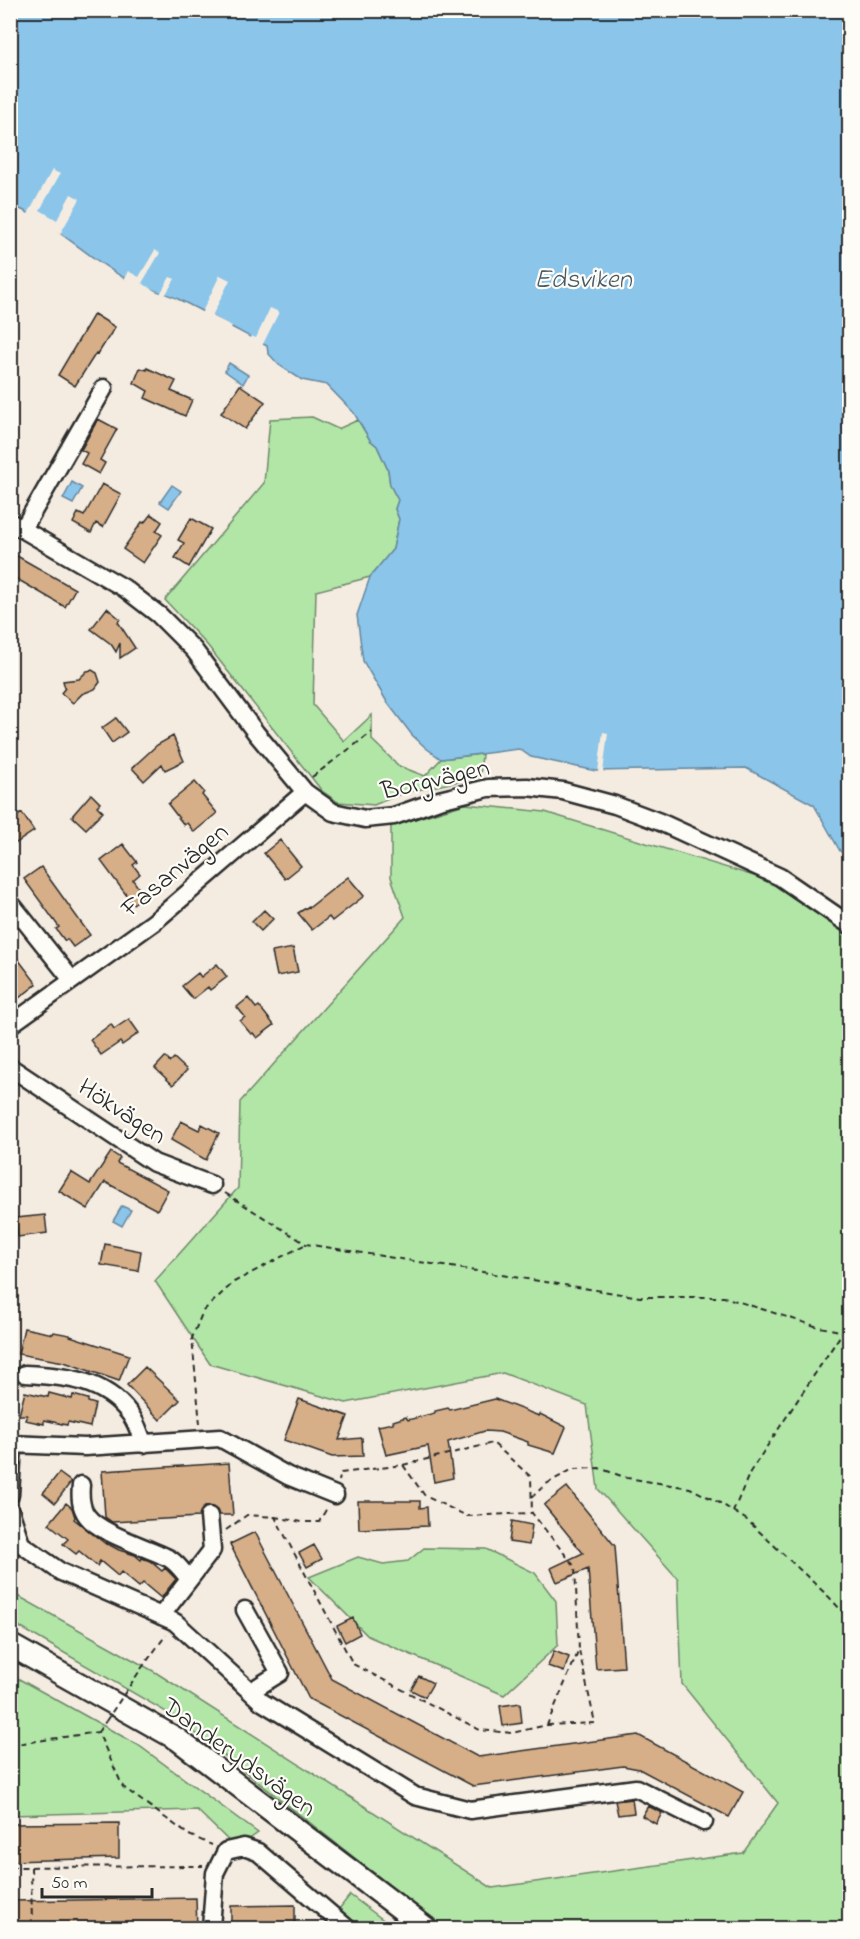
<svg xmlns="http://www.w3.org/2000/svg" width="860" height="1939" viewBox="0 0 860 1939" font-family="'Indie Flower',sans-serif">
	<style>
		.green { fill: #b1e6a7; stroke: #6e8869; stroke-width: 1.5 }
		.water { fill: #8bc5ea; stroke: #65879e; stroke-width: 1.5 }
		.pier { fill: #f5ece1 }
		.building { fill: #d6ae87; stroke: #2b2b2b; stroke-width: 1.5 }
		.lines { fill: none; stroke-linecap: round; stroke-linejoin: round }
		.minor-casing { stroke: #2b2b2b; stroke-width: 21 }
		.major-casing { stroke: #2b2b2b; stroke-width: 26 }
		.path { stroke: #2b2b2b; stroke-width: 2; stroke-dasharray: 6 4.5; stroke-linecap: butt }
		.minor { stroke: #fdfcf7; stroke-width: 16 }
		.major { stroke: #fdfcf7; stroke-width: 21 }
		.path-bridge { stroke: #2b2b2b; stroke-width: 2; stroke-dasharray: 6 4.5; stroke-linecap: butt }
		.labels { text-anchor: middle; stroke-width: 4.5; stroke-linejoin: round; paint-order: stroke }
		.street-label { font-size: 26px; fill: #2b2b2b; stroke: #fdfcf7 }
		.water-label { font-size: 27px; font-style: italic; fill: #485964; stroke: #fdfcf7 }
	</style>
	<rect width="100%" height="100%" fill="#f5ece1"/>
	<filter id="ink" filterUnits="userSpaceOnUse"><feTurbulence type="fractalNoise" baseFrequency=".0167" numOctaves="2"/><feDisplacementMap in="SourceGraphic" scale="12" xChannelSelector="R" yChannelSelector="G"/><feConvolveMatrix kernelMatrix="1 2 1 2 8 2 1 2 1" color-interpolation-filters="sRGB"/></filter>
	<g filter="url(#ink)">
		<!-- green -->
		<path class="green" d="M312,417L338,429L358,420L370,440L377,446L388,470L390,485L398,500L395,509L399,519L393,549L370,577L316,591L313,705L344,741L372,715V740L399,766L425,776L441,759L482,754L480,777L403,793L374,805L338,802L322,791L208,646L165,600L264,483L270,419Z
			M465,804L545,812L777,883L849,933V1928H444L175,1717L11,1622V1592L155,1672L492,1888L743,1853L778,1803L682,1684L678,1579L598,1489L587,1405L503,1373L346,1403L210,1364L155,1281L238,1188L240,1102L405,917L391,877V826Z
			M424,1548L486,1549L535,1573L556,1601L558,1645L504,1695L368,1636L309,1577L358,1557L383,1564L408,1561Z
			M10,1674L138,1745L258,1833L236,1848L197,1810L11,1815Z
			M350,1895L394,1928H353L335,1914Z"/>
		<!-- water -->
		<path class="water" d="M10,11H849V857L840,851L814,805L746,768L596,771L531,757L519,749L441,759L426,748L412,735L387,702L363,661L357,615L370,577L393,549L399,519L395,509L398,500L390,485L388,470L377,446L370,440L354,413L327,385L302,380L279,365L268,353L267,346C237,330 208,314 178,299C162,291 143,289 126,279C86,257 54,222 11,205Z
			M229,363L248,375L243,384L225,371Z
			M72,482L82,488L73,504L63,499Z
			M172,485L181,491L169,508L160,502Z
			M122,1206L131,1210L122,1226L113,1221Z"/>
		<!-- pier -->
		<path class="pier" d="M52,170L60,174L40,210L57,220L71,194L80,199L60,234L27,216Z
			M155,250L160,253L142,283L160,294L170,277L175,279L164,297L151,294L133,286L124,279L128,271L139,277Z
			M220,275L230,280L212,316L232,326L230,330L201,314Z
			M270,308L279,312L262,346L249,340L251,336L256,338Z
			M603,732L608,733L603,772H598Z"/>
		<!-- building -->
		<path class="building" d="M94,314L115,327L98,354L96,353L75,386L58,375Z
			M140,368L147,370V368L176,381L171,391L192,400L185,416L145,398L148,391L134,383Z
			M240,385L265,402L245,429L221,413Z
			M98,419L117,429L100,460L105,463L99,474L81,464L87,453L81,450Z
			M102,484L121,494L103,527L96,523L91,533L73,523L78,513L84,516Z
			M151,514L162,522L156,531L162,535L143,563L123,549L142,522L144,523Z
			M191,518L211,529L189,567L175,558L184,543L178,540Z
			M10,552L75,589L65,607L10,575Z
			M107,608L120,619L118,622L135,648L120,658V643L116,652L111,644L91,629Z
			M87,671L92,670L97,673L100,682L95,689L82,694L73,703L61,693L65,688L63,681L79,679Z
			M116,718L127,732L112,743L102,728Z
			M173,736L184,761L165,770L162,764L144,781L132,768L157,745Z
			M195,782L204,792L202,795L217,813L194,832L187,823L184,825L168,804Z
			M91,794L100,803L97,806L103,812L86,829L72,816Z
			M22,813L34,831L10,847V820Z
			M280,840L301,866L285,879L264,853Z
			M123,844L137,862L133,865L140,874L133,880L144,896L133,904L101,861Z
			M41,867L90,935L73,947L67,939L65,941L56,929L59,927L24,879Z
			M348,877L364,896L332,921L329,917L312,930L298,913L309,906L310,907Z
			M264,910L273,919L261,931L252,922Z
			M293,948L298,972L277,976L272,952Z
			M18,959L37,984L10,1005V965Z
			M217,964L227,977L210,990L208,987L193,999L182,986L198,973L201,977Z
			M248,998L256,1008L259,1006L274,1025L257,1038L253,1033L251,1034L240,1021L245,1017L237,1007Z
			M129,1019L139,1033L122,1045L120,1042L101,1055L90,1040L111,1024L114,1029Z
			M165,1057L170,1062L174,1058L187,1070L173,1085L155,1068Z
			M181,1121L199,1130L202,1124L219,1133L206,1160L171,1140Z
			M111,1152L120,1158L117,1163L168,1190L157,1210L105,1182L88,1209L59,1191L71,1172L90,1184Z
			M45,1215L47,1233L18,1237L16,1218Z
			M105,1244L141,1251L138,1271L101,1265Z
			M24,1328L53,1334L54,1332L70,1335V1336L129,1355L119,1381L64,1362L18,1354Z
			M145,1367L180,1400L160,1420L127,1385Z
			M25,1392L48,1397L49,1393L72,1399L73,1395L88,1399V1402L95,1404L90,1427L68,1422L67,1425L44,1420V1424L25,1420L27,1415H19Z
			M299,1399L348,1416L339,1440L362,1438L363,1456L332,1457L284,1440Z
			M495,1399L539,1416L540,1414L566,1427L555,1453L528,1445V1442L500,1432L485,1431L448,1442L453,1478L434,1482L428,1446L386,1455L378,1426L393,1423V1421L406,1417L408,1420L435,1413V1411L448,1408L450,1410Z
			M229,1463L233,1515H219L217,1510L209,1506L203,1508L199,1517L112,1522L105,1517L102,1471Z
			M59,1473L71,1482L55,1503L43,1493Z
			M567,1487L615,1546L624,1667L596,1669L588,1569L557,1582L551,1568L583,1553L544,1505Z
			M358,1501H420V1508L427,1507L428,1526L359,1529Z
			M66,1503L72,1508L75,1517L74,1519L107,1545L106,1543L119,1550L135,1555L141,1560L142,1558L150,1561L162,1571L165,1568L176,1579L161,1598L143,1583L139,1587L121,1572L118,1576L100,1561L97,1566L79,1551L76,1554L63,1544L68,1539L49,1524Z
			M512,1521L532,1525L529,1545L509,1542Z
			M255,1532L332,1679L478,1757L638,1735L743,1792L729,1817L639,1769L623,1766L473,1786L309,1699L230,1544Z
			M314,1545L322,1559L307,1567L299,1553Z
			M353,1618L360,1634L345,1642L337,1626Z
			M554,1651L569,1657L564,1672L548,1666Z
			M419,1676L433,1683L425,1697L411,1690Z
			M520,1703L522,1723L503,1726L500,1706Z
			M632,1799L634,1813L618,1815L615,1801Z
			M648,1806L662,1813L656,1824L642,1816Z
			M119,1823V1858L10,1861V1824Z
			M196,1898L197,1929H10V1901Z
			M295,1905V1929H231V1906Z"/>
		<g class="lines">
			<defs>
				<path id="minor" d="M10,522L124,588L159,615L194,650L256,733L305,792L333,812L365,819L394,816L439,800L488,788L527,787L563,791L615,805L660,822L780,877L850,925
					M23,529L104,388
					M13,906L72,980
					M10,1025L154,922L305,792
					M10,1067L154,1163L212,1185
					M25,1374C65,1376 104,1379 130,1414C137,1423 140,1435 144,1444
					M10,1444L85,1447L220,1438L288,1476L335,1495
					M81,1485C80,1496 80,1507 87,1516C100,1534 150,1548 170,1559C178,1564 183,1572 189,1579
					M10,1495L13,1445
					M10,1510L21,1544L61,1572L175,1622L262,1702L415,1796L470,1810L636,1788L704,1822
					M245,1610L280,1673L251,1691
					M161,1616L212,1550L209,1516
					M211,1928L215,1873L226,1851L244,1847L258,1852L347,1928"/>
				<path id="major" d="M10,1645L177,1739L426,1928"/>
			</defs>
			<!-- minor casing -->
			<use href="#minor" class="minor-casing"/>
			<!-- major casing -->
			<use href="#major" class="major-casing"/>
			<!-- path -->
			<path class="path" d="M312,777L372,732
				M225,1193L306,1244L640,1297H724L815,1326L850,1333
				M200,1424L192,1338L203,1311L234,1282L306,1244
				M403,1465L493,1443L531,1477L532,1513
				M531,1498L546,1484L573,1469L599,1468L627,1478L690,1488L720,1503L747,1520L829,1597L850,1620
				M733,1512L750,1472L842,1333
				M275,1517L302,1522H319L327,1508
				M226,1530L247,1515L275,1517L353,1664L480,1730L512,1733L547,1725L579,1650L575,1567L532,1513L467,1516L425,1496L403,1465L341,1473L339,1481
				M141,1669L166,1635
				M547,1725L595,1723L579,1650
				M98,1732L106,1721
				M10,1745L98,1732L123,1787L189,1835L212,1845
				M10,1867L203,1866
				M31,1867L32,1928"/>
			<!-- minor -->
			<use href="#minor" class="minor"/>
			<!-- major -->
			<use href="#major" class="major"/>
			<!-- path-bridge -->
			<path class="path-bridge" d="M106,1721L141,1669"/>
		</g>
	</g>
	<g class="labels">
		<!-- street labels -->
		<g class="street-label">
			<text transform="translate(435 778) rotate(-13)" y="9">Borgvägen</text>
			<text transform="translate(174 869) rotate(-40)" y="9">Fasanvägen</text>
			<text transform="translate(123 1110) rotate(33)" y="9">Hökvägen</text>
			<text transform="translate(240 1756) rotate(36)" y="9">Danderydsvägen</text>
		</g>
		<!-- water labels -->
		<g class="water-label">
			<text x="583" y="287">Edsviken</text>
		</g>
	</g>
	<!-- margin -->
	<rect width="860" height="1939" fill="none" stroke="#fdfcf7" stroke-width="36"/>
	<rect x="18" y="18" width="824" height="1903" fill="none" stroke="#2b2b2b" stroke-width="2" filter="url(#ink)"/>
	<!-- scale -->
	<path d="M42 1888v9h110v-9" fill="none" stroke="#2b2b2b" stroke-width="3"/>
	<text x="51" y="1888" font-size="18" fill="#2b2b2b" stroke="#fdfcf7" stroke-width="4.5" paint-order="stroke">50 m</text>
</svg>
